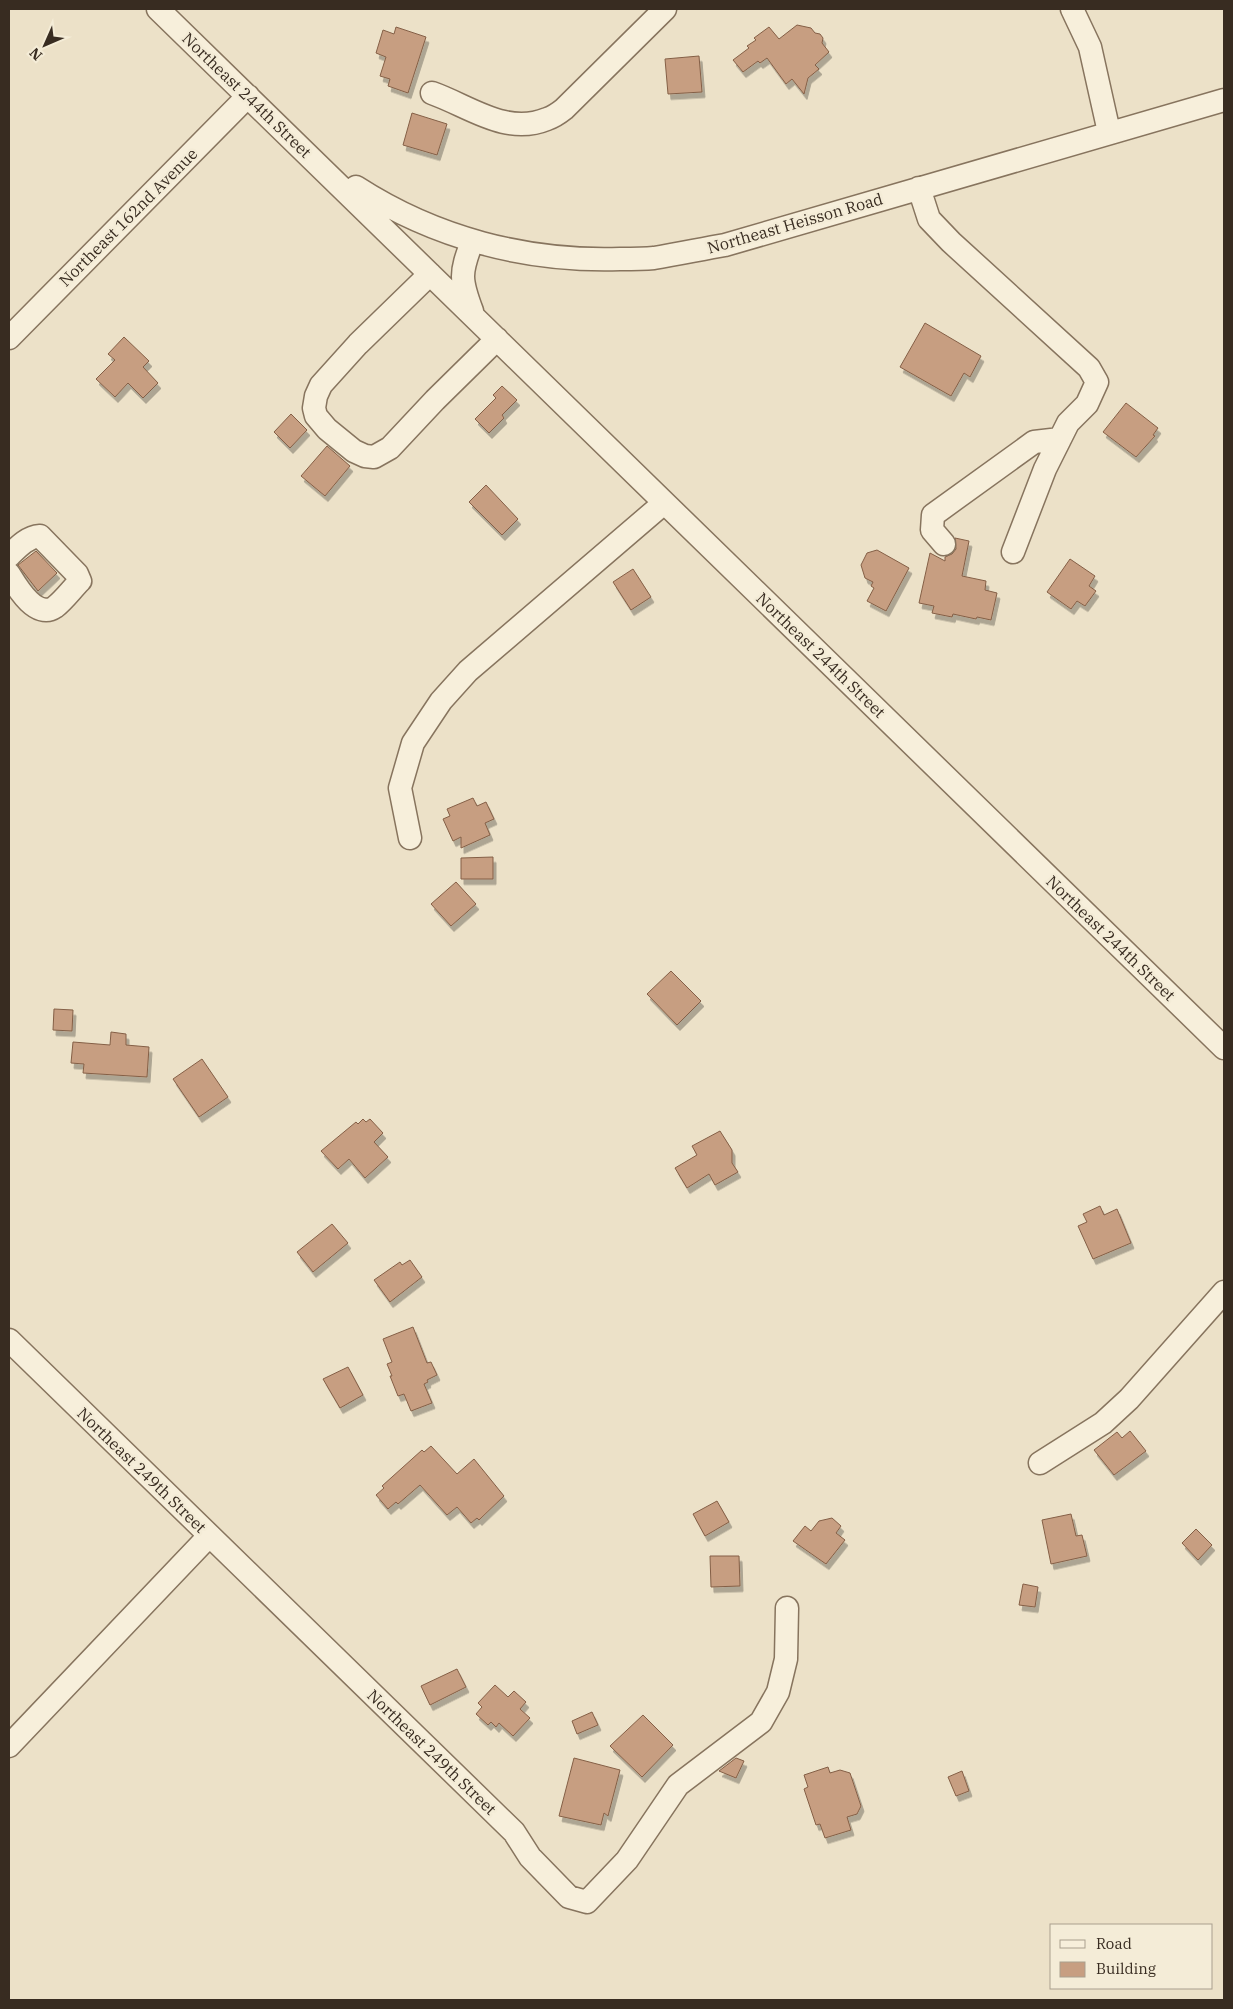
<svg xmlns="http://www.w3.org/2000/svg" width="1233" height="2009" viewBox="0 0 1233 2009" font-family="'IBM Plex Serif',serif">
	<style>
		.building { fill: #c79e81; stroke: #845f46; filter: url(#shadow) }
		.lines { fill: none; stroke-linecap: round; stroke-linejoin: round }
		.minor-casing { stroke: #87745e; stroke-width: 25 }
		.minor { stroke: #f7efdb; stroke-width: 22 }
		.labels { text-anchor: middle; stroke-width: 5; stroke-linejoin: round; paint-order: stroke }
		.street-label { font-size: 16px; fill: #382c21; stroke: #f4ecd7 }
	</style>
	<defs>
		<filter id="shadow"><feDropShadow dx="3" dy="5.5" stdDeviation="0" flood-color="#0004"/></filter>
	</defs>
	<rect width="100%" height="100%" fill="#ece1c8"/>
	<!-- building -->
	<path class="building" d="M797,25L811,28L815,33L820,34L823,38L822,43L829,52L815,65L819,69L808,78L804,94L792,79L786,84L767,58L760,63L758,61L743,72L733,60L749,48L747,46L756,40L754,38L769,27L779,39Z
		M396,27L426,37L408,93L388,86L390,79L380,76L386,57L376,53L383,30L394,34Z
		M699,56L702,92L668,94L665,59Z
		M412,113L447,124L437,155L403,145Z
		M925,323L981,356L970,377L964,373L951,396L900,367Z
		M124,337L149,361L143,367L158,383L143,398L128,383L115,397L96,379L115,360L108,354Z
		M502,386L517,400L502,415L504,418L489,433L475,419L496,398L493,395Z
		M1126,403L1158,428L1153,435L1155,436L1136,457L1103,432Z
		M291,414L307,430L290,448L274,432Z
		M327,446L350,466L325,496L301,476Z
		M486,485L518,519L502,535L469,502Z
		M955,538L969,541L962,576L986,581L985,590L997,593L991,620L977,617L976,619L953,614L952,617L932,613L934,606L919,603L930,553L945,561V557L952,554L956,549Z
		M877,550L909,568L886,611L867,601L874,588L871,586L873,582L865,578L861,565L867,553Z
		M36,551L57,573L38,591L18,565Z
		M1070,559L1095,576L1089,586L1096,591L1085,606L1077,601L1071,609L1047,592Z
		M633,569L651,597L631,610L613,582Z
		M473,798L477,806L486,802L494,819L485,823L490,835L461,848V837L453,841L443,819L450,816L447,809Z
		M493,857V879H461V858Z
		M456,882L476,904L451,926L431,904Z
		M671,971L701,1001L677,1025L647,994Z
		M54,1009L73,1010L72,1031L53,1030Z
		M111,1032L126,1034V1045L149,1047L147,1077L83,1073L84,1064L71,1063L73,1042L110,1045Z
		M202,1059L228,1097L199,1117L173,1079Z
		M363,1119L366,1122L370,1119L383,1133L374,1142L388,1157L365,1178L349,1159L338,1169L321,1151L356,1122L358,1124Z
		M720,1131L732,1150V1163L738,1172L715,1185L709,1174L687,1188L675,1168L697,1155L692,1146Z
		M1100,1206L1104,1215L1117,1209L1131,1243L1093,1259L1078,1226L1087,1222L1083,1214Z
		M332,1224L348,1243L313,1272L297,1252Z
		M410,1260L422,1277L390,1302L374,1280L400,1262L402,1265Z
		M413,1327L427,1363L431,1362L437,1375L427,1380L428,1382L424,1384L432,1403L411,1411L404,1394L398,1396L390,1376H392L387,1364L392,1362L383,1339Z
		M348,1367L363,1395L340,1408L323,1379Z
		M1130,1431L1146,1451L1114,1475L1094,1450L1117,1432L1122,1438Z
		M431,1446L457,1474L474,1459L504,1496L479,1520L477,1518L471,1523L457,1507L447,1515L420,1485L398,1504L396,1502L388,1509L376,1495L384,1488L382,1486L422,1450L424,1452Z
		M717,1501L729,1522L705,1536L693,1514Z
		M1071,1514L1076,1536L1082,1535L1087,1556L1051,1564L1042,1520Z
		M832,1518L841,1526L836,1533L845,1540L826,1564L793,1541L805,1526L811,1531L819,1521Z
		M1196,1529L1212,1545L1198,1560L1182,1543Z
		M710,1556H739L740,1586L711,1587Z
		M1023,1584L1038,1587L1035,1607L1019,1605Z
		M457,1669L466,1687L430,1705L421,1686Z
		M495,1685L508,1697L514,1691L526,1702L520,1709L530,1718L513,1736L499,1723L496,1727L491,1722L488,1725L476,1714L482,1707L478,1703Z
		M592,1712L598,1725L577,1734L572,1721Z
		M643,1715L673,1745L642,1777L610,1746Z
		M574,1758L620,1770L608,1816L604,1813L601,1825L559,1816Z
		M736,1758L744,1761L736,1778L719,1771Z
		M828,1767L830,1773L840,1770L850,1773L861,1806L857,1814L847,1817L851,1830L825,1838L820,1824L816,1825L804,1789L808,1787L804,1775Z
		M962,1771L969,1791L956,1796L948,1777Z"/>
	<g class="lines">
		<defs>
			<path id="minor" d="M158,9L1224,1048
				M1072,9L1090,47L1109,132
				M432,93C469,106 506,136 547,119C553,117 559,113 564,109L665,9
				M356,187C435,238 526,262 620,259C631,259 643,259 654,258C678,254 702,249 725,245L1224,100
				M919,188L929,219L951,242L1089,368L1097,382L1087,404L1068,423L1045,469L1013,552
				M472,242C460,273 460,279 472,311
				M430,274L358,344L321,385L316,396L314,408L316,416L327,429L354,451L365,456L374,457L390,448L435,400L497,339
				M9,338L248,96
				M944,544L932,530L933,515L1034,442L1060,439
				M9,556C18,547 27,537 40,536L77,574L80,581C72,589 64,600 55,607C36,620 17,587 9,574
				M410,838L400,788L413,743L441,701L468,671L664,503
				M9,1340L514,1832L530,1857L569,1897L587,1902L627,1860L678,1785L761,1722L778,1692L786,1659L787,1608
				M1040,1463L1103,1423L1129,1399L1224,1292
				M9,1746L209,1536"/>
		</defs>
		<!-- minor casing -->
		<use href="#minor" class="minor-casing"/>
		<!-- minor -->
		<use href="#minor" class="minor"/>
	</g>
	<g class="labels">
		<!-- street labels -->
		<g class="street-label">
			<text transform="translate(247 95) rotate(44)" y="6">Northeast 244th Street</text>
			<text transform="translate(128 217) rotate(-45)" y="6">Northeast 162nd Avenue</text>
			<text transform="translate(795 223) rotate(-16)" y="6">Northeast Heisson Road</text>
			<text transform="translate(821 655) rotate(44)" y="6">Northeast 244th Street</text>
			<text transform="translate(1111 938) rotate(44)" y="6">Northeast 244th Street</text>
			<text transform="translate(142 1470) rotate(44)" y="6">Northeast 249th Street</text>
			<text transform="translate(432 1752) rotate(44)" y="6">Northeast 249th Street</text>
		</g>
	</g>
	<!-- border -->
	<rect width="1233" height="2009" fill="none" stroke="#382c21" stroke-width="20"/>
	<!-- legend -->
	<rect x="1050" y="1924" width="162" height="65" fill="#f4ecd7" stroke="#a99f8e"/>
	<rect x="1060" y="1940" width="25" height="8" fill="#f7efdb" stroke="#a99f8e"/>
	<text x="1096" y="1949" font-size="15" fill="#382c21">Road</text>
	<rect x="1060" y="1962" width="25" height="15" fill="#c79e81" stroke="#a99f8e"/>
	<text x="1096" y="1974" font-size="15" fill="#382c21">Building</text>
	<!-- north arrow -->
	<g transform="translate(45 45) rotate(225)" stroke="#f4ecd7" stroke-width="4" paint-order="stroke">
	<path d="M0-4L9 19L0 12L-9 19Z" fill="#382c21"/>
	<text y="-8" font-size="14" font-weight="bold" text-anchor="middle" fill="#382c21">N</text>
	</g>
</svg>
